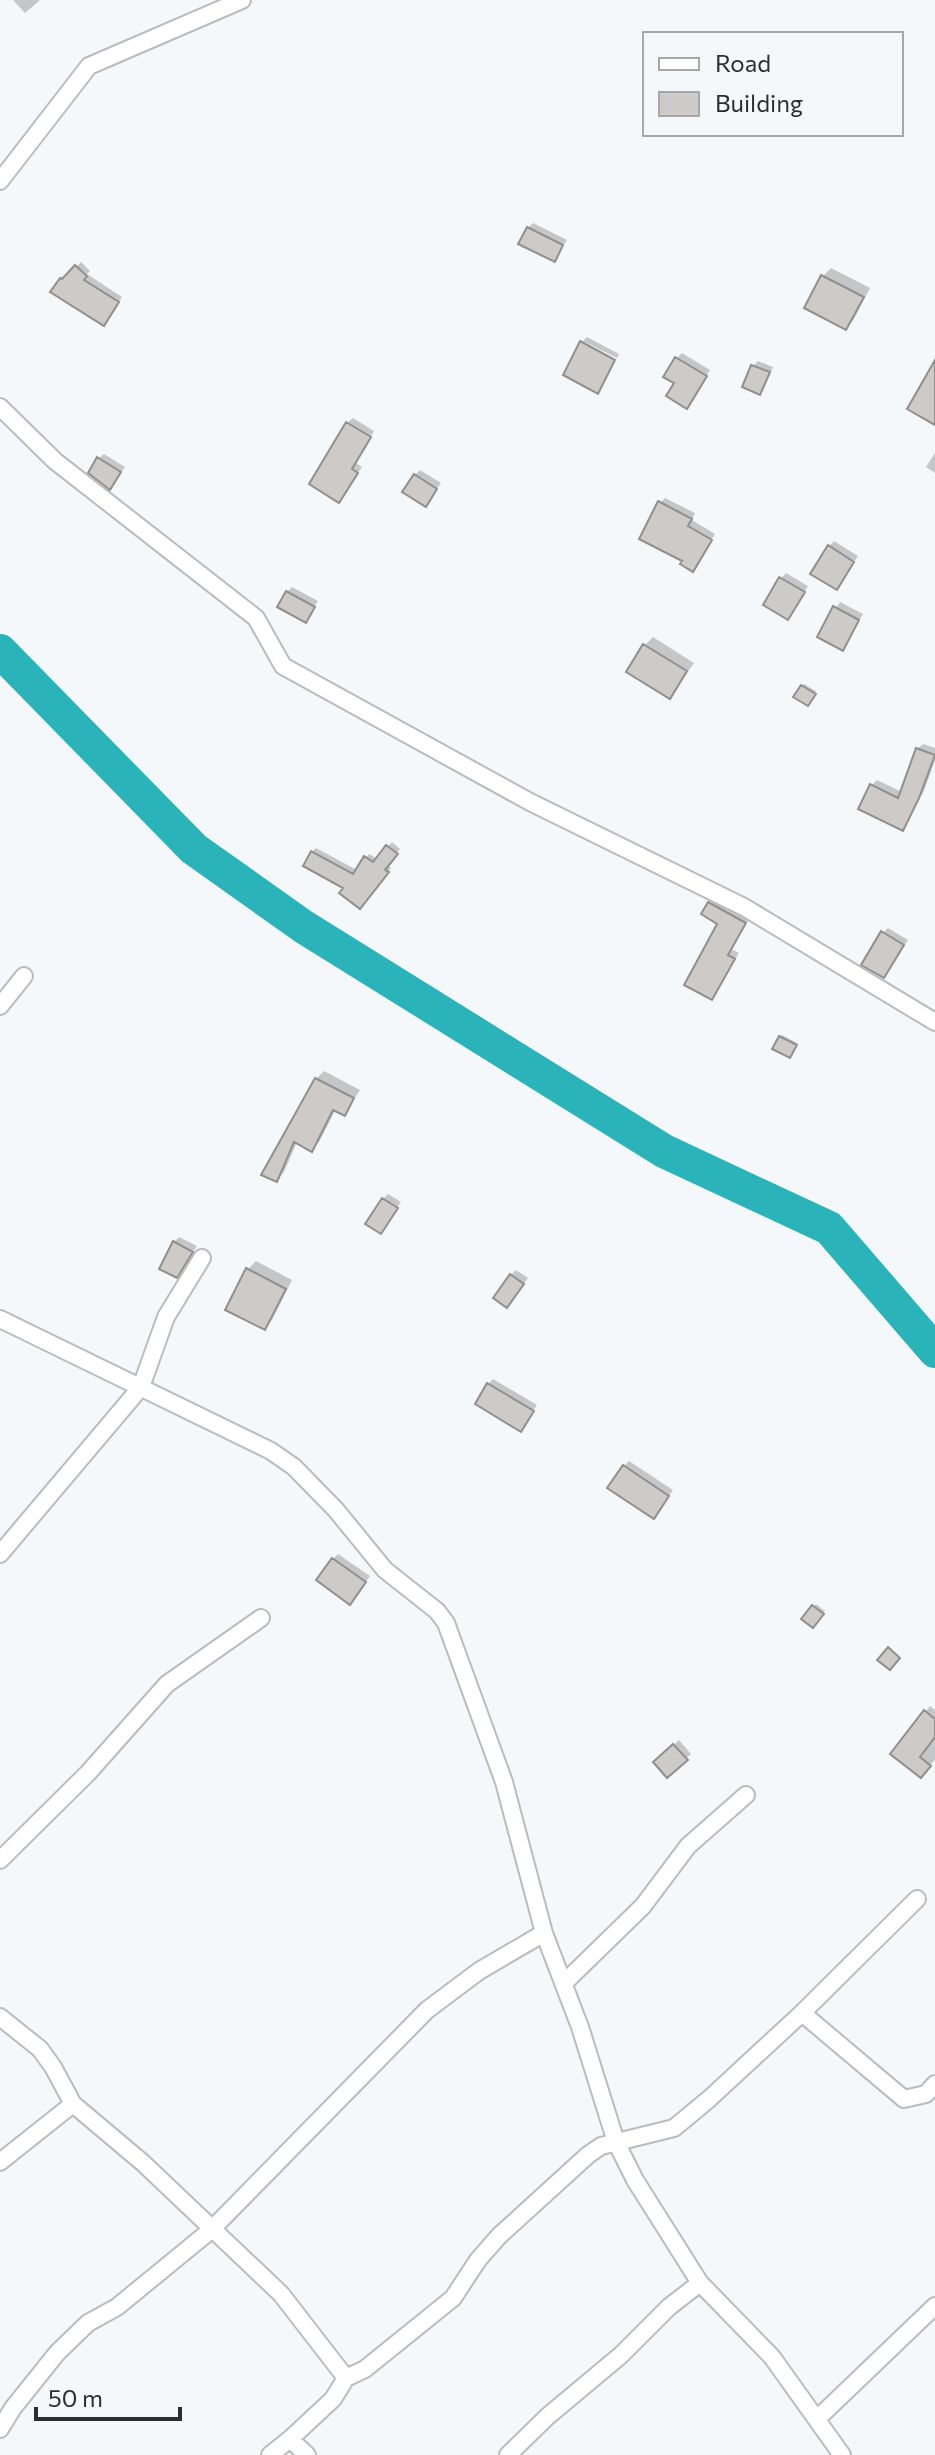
<svg xmlns="http://www.w3.org/2000/svg" width="935" height="2455" viewBox="0 0 935 2455" font-family="Commissioner,sans-serif">
	<style>
		.shadow { fill: #0003 }
		.lines { fill: none; stroke-linecap: round; stroke-linejoin: round }
		.river { stroke: #2bb3ba; stroke-width: 34 }
		.building { fill: #cdcac8; stroke: #918f8c; stroke-width: 2 }
		.street-casing { stroke: #b9bbbe; stroke-width: 20 }
		.street { stroke: #fff; stroke-width: 16 }
	</style>
	<rect width="100%" height="100%" fill="#f5f8fb"/>
	<!-- shadow -->
	<path class="shadow" d="M13,0H40L25,13Z
		M533,223L567,240L554,259L528,228Z
		M81,262L90,271L87,274L122,297L108,319L62,279L66,274L68,276Z
		M831,268L870,288L854,319L846,328L823,276Z
		M587,337L619,354L617,358L583,341Z
		M682,353L710,370L687,406L676,382L677,358Z
		M758,361L773,367L764,388L759,393L753,366Z
		M353,418L374,431L356,463L362,467L339,500L347,423Z
		M935,453V473L926,467Z
		M104,454L125,467L110,487L98,459Z
		M420,470L441,483L426,505L415,475Z
		M665,498L695,513L692,520L715,534L693,570L660,503Z
		M834,541L858,556L837,588L829,546Z
		M786,573L808,586L788,618L781,578Z
		M292,587L318,601L306,620L287,592Z
		M840,602L863,614L843,648L819,636Z
		M653,637L694,663L670,697L645,645Z
		M804,684L816,691L810,702L802,686Z
		M923,744L935,748V760L924,791L902,829L872,785L877,780L902,792L917,749Z
		M392,842L400,849L387,865L391,868L364,903L312,852L316,848L357,870L369,854L378,859Z
		M715,898L750,917L731,949L739,953L712,998L720,923L704,913Z
		M888,928L908,940L884,976L883,933Z
		M782,1035L797,1043L792,1054L780,1037Z
		M324,1071L360,1090L344,1114L336,1109L319,1142L311,1149L297,1142L284,1172L277,1180L316,1079Z
		M388,1194L401,1202L381,1231L383,1199Z
		M179,1237L197,1246L177,1275L174,1242Z
		M256,1261L292,1280L272,1320L264,1328L247,1270Z
		M516,1270L528,1278L512,1300L511,1275Z
		M493,1379L537,1405L521,1429L488,1384Z
		M629,1461L673,1490L659,1511L624,1466Z
		M338,1554L370,1576L355,1597L333,1559Z
		M816,1604L825,1611L813,1625L804,1618Z
		M930,1706L935,1710V1760L926,1770L893,1754Z
		M679,1740L691,1754L667,1775L656,1762Z"/>
	<g class="lines">
		<!-- river -->
		<path class="river" d="M0,651L194,849L304,927L664,1151L829,1228L935,1351"/>
	</g>
	<!-- building -->
	<path class="building" d="M527,227L563,245L555,262L518,244Z
		M75,265L87,276L84,280L119,302L104,326L50,292L60,278L62,279Z
		M821,275L864,297L846,330L804,308Z
		M580,341L615,360L598,394L563,375Z
		M675,357L707,376L687,409L666,396L674,383L663,377Z
		M935,360V425L907,409Z
		M751,365L770,372L760,395L742,387Z
		M346,422L371,437L352,469L358,473L339,503L309,484Z
		M97,457L121,472L110,490L88,473Z
		M414,474L437,489L426,507L402,492Z
		M658,501L692,519L688,526L712,540L693,572L680,564L682,561L639,539Z
		M828,545L854,562L837,590L810,574Z
		M779,577L805,592L788,620L763,605Z
		M286,591L315,607L306,623L277,607Z
		M833,606L859,620L843,651L817,637Z
		M643,644L687,671L670,699L626,672Z
		M801,685L816,694L808,706L793,697Z
		M916,748L935,755L919,798L903,831L858,809L870,784L898,798Z
		M386,845L398,854L385,870L389,872L360,909L339,893L343,888L303,866L311,851L353,874L364,856L373,862Z
		M708,902L746,923L728,955L735,959L712,1000L684,985L717,924L701,914Z
		M881,931L904,945L884,978L861,965Z
		M779,1036L797,1045L790,1058L772,1049Z
		M315,1078L354,1098L345,1116L333,1110L312,1152L294,1142L277,1182L261,1175Z
		M382,1198L398,1208L381,1234L365,1224Z
		M173,1241L193,1252L177,1278L159,1269Z
		M246,1268L286,1289L265,1330L225,1310Z
		M510,1274L524,1284L507,1308L493,1298Z
		M487,1383L534,1411L521,1432L475,1404Z
		M623,1465L669,1496L654,1519L607,1488Z
		M332,1558L366,1582L350,1605L316,1580Z
		M812,1605L824,1614L813,1628L801,1619Z
		M888,1647L900,1658L890,1670L877,1660Z
		M924,1710L935,1719V1737L920,1757L931,1766L921,1778L890,1754Z
		M673,1744L688,1760L667,1778L653,1762Z"/>
	<g class="lines">
		<defs>
			<path id="street" d="M0,181L89,66L242,0
				M0,407L55,461L256,618L283,666L530,802L744,907L935,1022
				M0,1006L24,976
				M0,1319L271,1451L294,1467L336,1510L385,1570L437,1611L446,1623L504,1782L544,1933L580,2027L616,2142L635,2180L700,2283L772,2357L842,2455
				M0,1554L141,1387L166,1317L202,1258
				M0,1860L88,1773L167,1684L261,1618
				M564,1983L643,1906L688,1846L746,1795
				M802,2013L904,2099L926,2094L935,2084
				M0,2017L40,2049L53,2067L73,2104L143,2163L281,2294L346,2378L333,2399L290,2439
				M0,2162L73,2104
				M346,2378L365,2369L453,2298L478,2260L499,2236L588,2155L601,2146L674,2128L709,2099L802,2013L917,1899
				M818,2418L935,2306
				M0,2429L13,2408L57,2353L88,2323L117,2307L211,2230L427,2010L479,1971L544,1933
				M270,2455L290,2439L307,2455
				M508,2455L548,2416L621,2355L669,2307L700,2283"/>
		</defs>
		<!-- street casing -->
		<use href="#street" class="street-casing"/>
		<!-- street -->
		<use href="#street" class="street"/>
	</g>
	<!-- legend -->
	<rect x="643" y="32" width="260" height="104" fill="#f5f8fb" stroke="#a5a7a9" stroke-width="2"/>
	<rect x="659" y="58" width="40" height="12" fill="#ffffff" stroke="#a5a7a9" stroke-width="2"/>
	<text x="715" y="72" font-size="24" fill="#2c2d2e">Road</text>
	<rect x="659" y="92" width="40" height="24" fill="#cdcac8" stroke="#a5a7a9" stroke-width="2"/>
	<text x="715" y="112" font-size="24" fill="#2c2d2e">Building</text>
	<!-- scale -->
	<path d="M36 2407v12h144v-12" fill="none" stroke="#2c2d2e" stroke-width="4"/>
	<text x="48" y="2407" font-size="24" fill="#2c2d2e" stroke="#f5f8fb" stroke-width="6" paint-order="stroke">50 m</text>
</svg>
